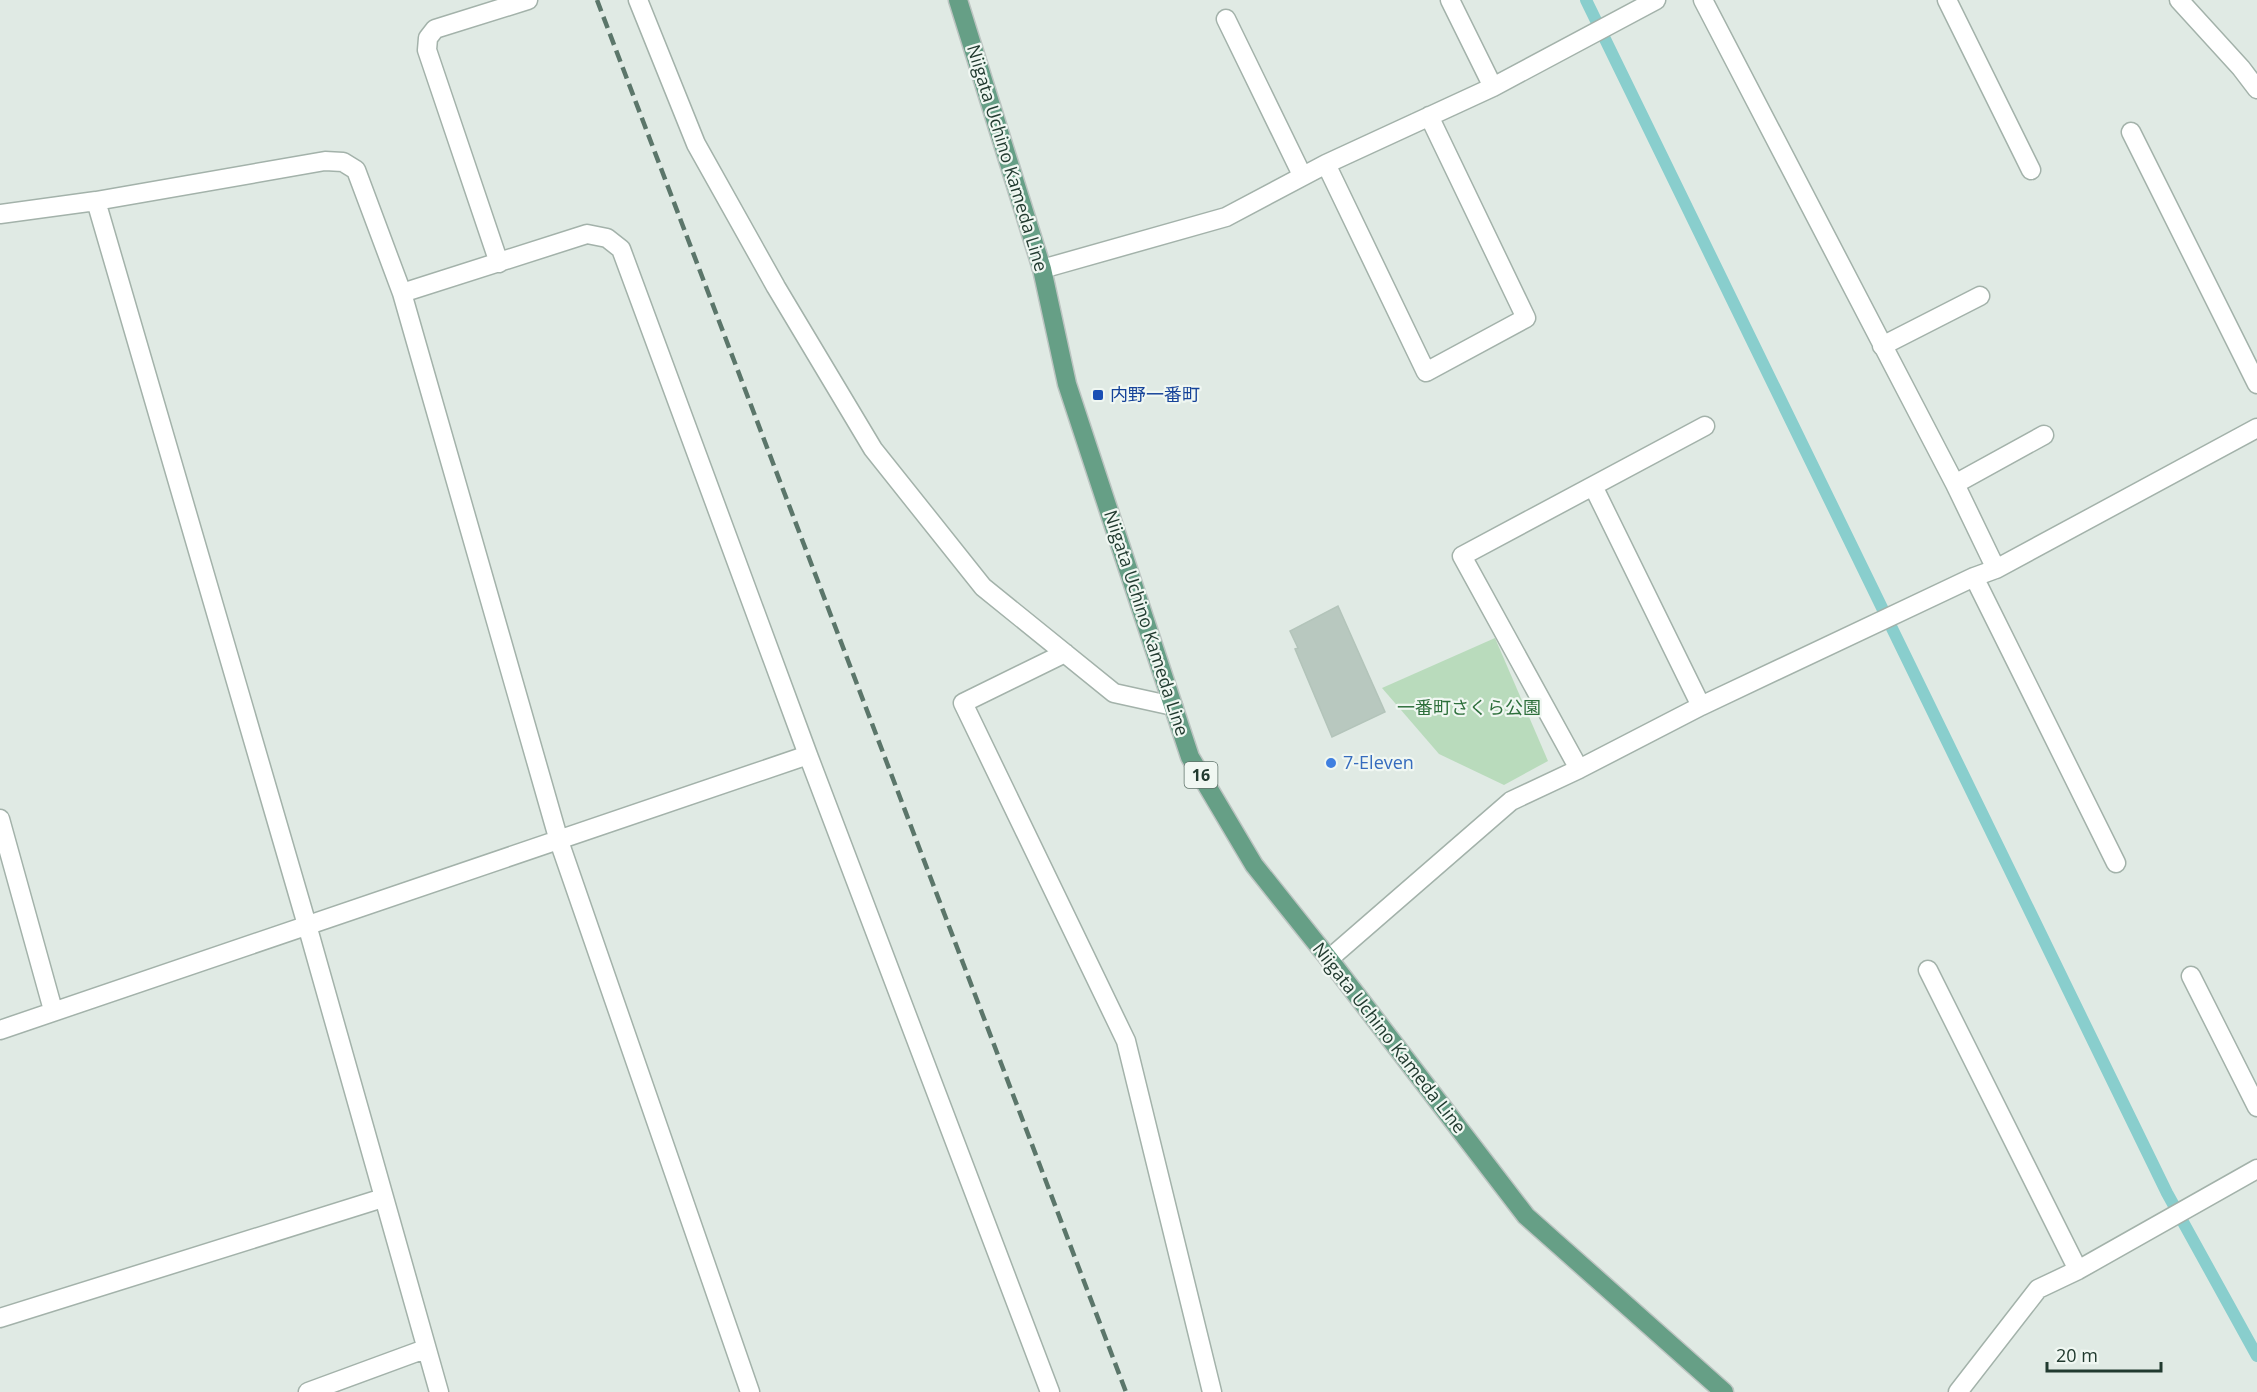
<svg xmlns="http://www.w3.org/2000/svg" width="2257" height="1392" viewBox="0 0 2257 1392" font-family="'Open Sans','Noto Sans JP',sans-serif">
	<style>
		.green { fill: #b9dbbc }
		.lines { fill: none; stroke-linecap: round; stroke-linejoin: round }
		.stream { stroke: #89cecd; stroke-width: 12 }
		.building { fill: #b8c8bf; stroke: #b3c4ba; stroke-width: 1.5 }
		.street-casing { stroke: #a3b2aa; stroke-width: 21 }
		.primary-casing { stroke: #bcc4c1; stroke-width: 21 }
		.street { stroke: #fff; stroke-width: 18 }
		.primary { stroke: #669f86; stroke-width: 18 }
		.rail { stroke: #5b766a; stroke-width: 4.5; stroke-dasharray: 12 6; stroke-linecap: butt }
		.transit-dot { fill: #1a4fb4; stroke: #f0f7f2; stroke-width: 2 }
		.shop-dot { fill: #3f7fe0; stroke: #f0f7f2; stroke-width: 2 }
		.labels { text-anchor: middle; stroke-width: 4.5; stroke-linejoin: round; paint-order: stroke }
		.shield { fill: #f0f7f2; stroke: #5f736a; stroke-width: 1.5 }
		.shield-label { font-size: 16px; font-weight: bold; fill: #213a2f }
		.street-label { font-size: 18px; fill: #213a2f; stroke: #f0f7f2 }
		.transit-label { font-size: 18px; fill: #164399; stroke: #f0f7f2; text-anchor: start }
		.park-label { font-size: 18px; fill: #2d6f3b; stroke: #f0f7f2 }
		.shop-label { font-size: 18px; fill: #366cbe; stroke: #f0f7f2; text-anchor: start }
	</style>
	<rect width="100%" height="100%" fill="#e0eae4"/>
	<!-- green -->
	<path class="green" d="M1495,638L1548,761L1504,785L1439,754L1382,688Z"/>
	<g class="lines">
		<!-- stream -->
		<path class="stream" d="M1586,0L2167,1193L2257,1356"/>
	</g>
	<!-- building -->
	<path class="building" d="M1338,606L1385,712L1332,737L1295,649L1298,648L1290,631Z"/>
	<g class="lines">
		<defs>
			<path id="street" d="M638,0L696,144L776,287L873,449L983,587L1114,693L1173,706
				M1450,0L1493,87
				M1703,0L1955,484L1996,569
				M1947,0L2031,170
				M2179,0L2241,68L2257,89
				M1226,19L1302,175
				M2131,132L2257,384
				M1326,164L1426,372L1526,318L1429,116
				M96,201L307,925L439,1392
				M0,214L96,201L325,161L343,162L356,170L402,293L587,234L607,238L621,249L808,755L1050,1392
				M499,263L427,50L428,38L435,29L528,0
				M1042,269L1226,217L1326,164L1493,87L1656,0
				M402,293L559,841L750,1392
				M1882,346L1980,296
				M1955,484L2044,435
				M1593,486L1701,706
				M1974,577L2116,863
				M1065,653L963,703L1126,1041L1212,1392
				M1579,769L1462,556L1705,426
				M0,819L53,1010
				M1329,959L1511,801L1579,769L1701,706L1974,577L1996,569L2257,428
				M1928,970L2078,1270
				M2191,976L2257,1107
				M0,1030L808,755
				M0,1318L383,1198
				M308,1392L425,1349
				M1958,1392L2038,1289L2078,1270L2257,1169"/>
			<path id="primary" d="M958,0L1042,269L1067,384L1190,757L1254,865L1329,959L1526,1216L1724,1392"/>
		</defs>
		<!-- street casing -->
		<use href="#street" class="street-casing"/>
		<!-- primary casing -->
		<use href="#primary" class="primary-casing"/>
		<!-- street -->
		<use href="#street" class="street"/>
		<!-- primary -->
		<use href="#primary" class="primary"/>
		<!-- rail -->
		<path class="rail" d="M597,0L1126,1392"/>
	</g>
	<!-- markers -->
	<rect class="transit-dot" x="1092" y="389" width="12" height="12" rx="3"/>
	<circle class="shop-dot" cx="1331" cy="763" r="6"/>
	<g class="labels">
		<!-- shield labels -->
		<rect class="shield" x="1184.5" y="762" width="33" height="26" rx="4.5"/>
		<g class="shield-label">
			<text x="1201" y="781">16</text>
		</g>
		<!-- street labels -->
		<g class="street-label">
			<text transform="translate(1007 158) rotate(73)" y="6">Niigata Uchino Kameda Line</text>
			<text transform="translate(1146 623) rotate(72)" y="6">Niigata Uchino Kameda Line</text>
			<text transform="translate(1389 1038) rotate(52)" y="6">Niigata Uchino Kameda Line</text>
		</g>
		<!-- transit labels -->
		<g class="transit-label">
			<text x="1110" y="401">内野一番町</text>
		</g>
		<!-- park labels -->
		<g class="park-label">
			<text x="1469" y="714">一番町さくら公園</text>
		</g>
		<!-- shop labels -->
		<g class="shop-label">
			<text x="1343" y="769">7-Eleven</text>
		</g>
	</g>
	<!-- scale -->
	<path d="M2047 1362v9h114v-9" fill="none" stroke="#213a2f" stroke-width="3"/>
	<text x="2056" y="1362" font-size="18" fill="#213a2f" stroke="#f0f7f2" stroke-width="4.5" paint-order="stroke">20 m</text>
</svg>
